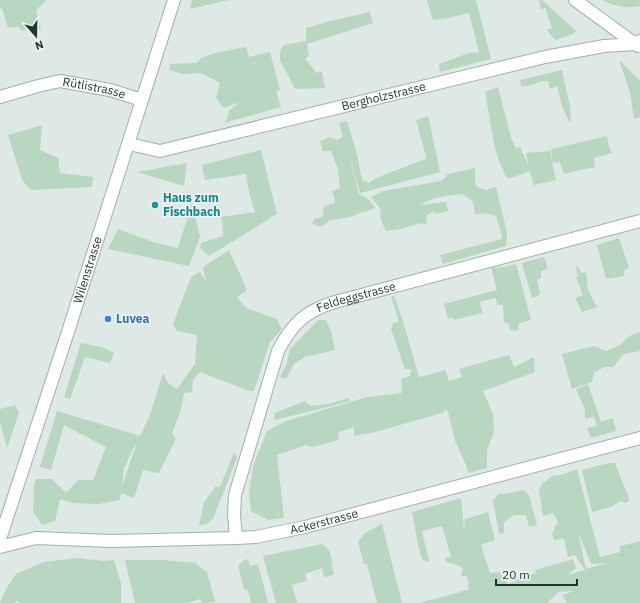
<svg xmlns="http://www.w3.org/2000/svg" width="640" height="603" viewBox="0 0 640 603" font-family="'IBM Plex Sans',sans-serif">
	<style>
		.green { fill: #b8d7c1; fill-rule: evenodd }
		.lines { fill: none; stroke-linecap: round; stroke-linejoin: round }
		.minor-casing { stroke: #a2afab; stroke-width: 14 }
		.minor { stroke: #fff; stroke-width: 12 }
		.culture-dot { fill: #0f9aa8; stroke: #eef5f1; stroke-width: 1.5 }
		.shop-dot { fill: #3f7fe0; stroke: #eef5f1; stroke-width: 1.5 }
		.labels { text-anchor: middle; stroke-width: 3; stroke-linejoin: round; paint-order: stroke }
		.street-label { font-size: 12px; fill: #213631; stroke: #eef5f1 }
		.culture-label { font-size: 12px; font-weight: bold; fill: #0d838f; stroke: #eef5f1; text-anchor: start }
		.shop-label { font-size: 12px; font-weight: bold; fill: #366cbe; stroke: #eef5f1; text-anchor: start }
	</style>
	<rect width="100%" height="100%" fill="#dee8e4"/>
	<!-- green -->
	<path class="green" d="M0,0H46L36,10L41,30L32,28L22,31L18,27L8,28L2,8L0,9Z
		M192,0H228L190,9Z
		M427,0H476L491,59L440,72L439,64L469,53L479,52L469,13L448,18L433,20Z
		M539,0H542L576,31L573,34L555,40L547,30L552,28L545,7L541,10Z
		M602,0H640V6C629,9 612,6 602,0Z
		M370,12L373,23L307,44L309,56L305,59L317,73L322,71L325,88L295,89L280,60V52L284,45L306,41V28L326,22Z
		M246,47L249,57L270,52L280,90L276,91L281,107L224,123L227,119L229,110L240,102L224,108L216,98L220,83L201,73L183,74L169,70L170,64L197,63L201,58L215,53Z
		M619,60L640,81V117L634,119L630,92Z
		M562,70L570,107L571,121L569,122L562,106L557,86L550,89L548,81C536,80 532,88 521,86L520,80Z
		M498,87L511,138L516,148L520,147L529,167L526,153L550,151L552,162L551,149L607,136L609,147L612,153L594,158L595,167L564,174L560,163L552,162L556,180L534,185L530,171L508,179C492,154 491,120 485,92Z
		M428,116L440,172L360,193L348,153L359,194L368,199L376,208L360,213L351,217L331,220L321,227L312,224L314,219L323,217L324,206L335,203V199L332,191L340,188L338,169L331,151H323L320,141L330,137L337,140L343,137L339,123L347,121L357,154L362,180L369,183L376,178L423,160L425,161L426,157L416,120Z
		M42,125L40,150L58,158L60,173L93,177L92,187L31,190L22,180L8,135Z
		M261,150L277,214L209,256L200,248L201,243L223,236L222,222L221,217L255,212L249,192L246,174L205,180L202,165Z
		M187,163L184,186L137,172Z
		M475,168V181L477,187L486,190L496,187L507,233L506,246L443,264L440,255L502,239V236L496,216L484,213L475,215L473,202L463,194C450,195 431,197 421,205L446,202L448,211L436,214L434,211L426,216L427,225L421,223L400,229L386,231L381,220L380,208L371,197L383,191L441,181L448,174Z
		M192,203L200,237L189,266L108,249L118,229L153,242L178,248Z
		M619,238L629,268L623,271L625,276L606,279L597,245Z
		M229,250L247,290L237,297L246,308L277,319L282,329L270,342L254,391H249L200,372L193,380L192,392L184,393L180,413L172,433L176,439L159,473L143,470L134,498L121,493L120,500L99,504L73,503L60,499L55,521L42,525L33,512L34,486L36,479H52L66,493L78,480H93L106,447L64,425L51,470L40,467L57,411L140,436L150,415L163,373L168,383L177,389L195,364L197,335L177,331L173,324L191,277L200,272L206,282L203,267ZM135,445H136L122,486L124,468Z
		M544,257L548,269L541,271V278L537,280L540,292L538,296L532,298L522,263Z
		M516,264L531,320L518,324L519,330L511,331L508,323L504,322L503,305H498L495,298L480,302L482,313L454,320L453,318L448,319L444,304L497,290L491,268L504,267Z
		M578,266L581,273L586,272L588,290L597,307L582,312L575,298L583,295L576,277H578L576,268Z
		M391,296H394L402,318L419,377L429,375L445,370L449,381L462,377L459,369L509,355L514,367L534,357L535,372L483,391L493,414L494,432L487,451V468L468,473L466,465L455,441L448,412L444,408L445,412L376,432L354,436V427L339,432L338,440L313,447L306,445L277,455L284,518L268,520L251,511L249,494L253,466L267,431L286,421L367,397L402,393L401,379L410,376L411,369H405L391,329L393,323L399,322Z
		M318,320H326L331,331L335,350L305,357L294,364L286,379L280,377L287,363L290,349Z
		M640,332V351L624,354L613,367H604L594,373L592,382L572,389L562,354L594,346L606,351L620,345L629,336Z
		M81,343L102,347L114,353L110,363L85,357L70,399L64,397Z
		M588,384L601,422L613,418L616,431L591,438L587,428L597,426L594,417L585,419V410L576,389Z
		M348,398L351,401L275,420V413L305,401L311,406L329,404Z
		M15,405L19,413L7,448L0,422V409Z
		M234,452L237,458L213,519L206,524L199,526L204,502L216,486L220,487Z
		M609,463H615L629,498V501L625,503L621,501L611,507L592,512L582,470Z
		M577,469L600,557L620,552V546L640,541V603H567L562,595L574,591L558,592L547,603H419L457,593L469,589L467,576H461L463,569L460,566L446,562L445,558L451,557L442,526L422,531L429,561L427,562L422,559L418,545L412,512L461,498L464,530L465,519L488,512L495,540L481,545L490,573L499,572L508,584L517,581V579L536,573L535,570L573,559L576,568L567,575L585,570L575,555L568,557L564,539L554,540L552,533L558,522L553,513L543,516L539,490L542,484L552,476L561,475ZM578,532L591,564L608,563L586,569Z
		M523,490L529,495L537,525L529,527L526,515H514L504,522V533L499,534L493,501L498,494H504Z
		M382,524L402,603H377L367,564H364L358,542L365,533Z
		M322,544C335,553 330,561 334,575L324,577L322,568L305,574L307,581L292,585L297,603H276L263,556Z
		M78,558L104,561L114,560L121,583V603H19L18,601L13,603H0L6,589L16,574L44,562Z
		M248,559L250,566L258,564L268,603H251L248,590L244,589L238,566L244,560Z
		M125,560H162L195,563L207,572L215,602L202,603L200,599L187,603H135Z"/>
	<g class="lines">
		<defs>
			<g id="minor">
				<path d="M575,0L638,46"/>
				<path id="s1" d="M0,97L38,86L60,81L110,90L142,100"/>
				<path id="s2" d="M129,144L160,151L545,57L604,46L636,44L640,41"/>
				<path id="s3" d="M236,538L234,515L235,495L278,351C292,324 305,311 335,302L640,221"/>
				<path id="s4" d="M0,539L66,338L174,0"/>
				<path id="s5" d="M0,547L36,538L112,541L236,538L256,537L305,527L640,438"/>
			</g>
		</defs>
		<!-- minor casing -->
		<use href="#minor" class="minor-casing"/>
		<!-- minor -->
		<use href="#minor" class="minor"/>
	</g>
	<!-- markers -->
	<circle class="culture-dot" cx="155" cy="205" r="4"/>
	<circle class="shop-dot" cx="108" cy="319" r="4"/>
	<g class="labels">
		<!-- street labels -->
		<g class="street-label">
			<text dy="4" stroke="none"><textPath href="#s1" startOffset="97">Rütlistrasse</textPath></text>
			<text dy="4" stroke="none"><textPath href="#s2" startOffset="262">Bergholzstrasse</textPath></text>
			<text dy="4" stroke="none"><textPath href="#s4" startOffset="283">Wilenstrasse</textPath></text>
			<text dy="4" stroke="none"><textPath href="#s3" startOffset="293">Feldeggstrasse</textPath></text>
			<text dy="4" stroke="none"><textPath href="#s5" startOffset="327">Ackerstrasse</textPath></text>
		</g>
		<!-- culture labels -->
		<g class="culture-label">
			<text x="163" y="202">Haus zum<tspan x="163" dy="14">Fischbach</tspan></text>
		</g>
		<!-- shop labels -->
		<g class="shop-label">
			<text x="116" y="323">Luvea</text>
		</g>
	</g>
	<!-- north arrow -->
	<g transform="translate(36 36) rotate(160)" stroke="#eef5f1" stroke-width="3" paint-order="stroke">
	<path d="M0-3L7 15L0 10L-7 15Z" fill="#213631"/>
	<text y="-6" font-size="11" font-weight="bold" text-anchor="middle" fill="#213631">N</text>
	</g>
	<!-- scale -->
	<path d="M496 579v6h81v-6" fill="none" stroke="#213631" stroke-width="2"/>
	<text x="502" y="579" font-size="12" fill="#213631" stroke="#eef5f1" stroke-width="3" paint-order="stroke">20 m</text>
</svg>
